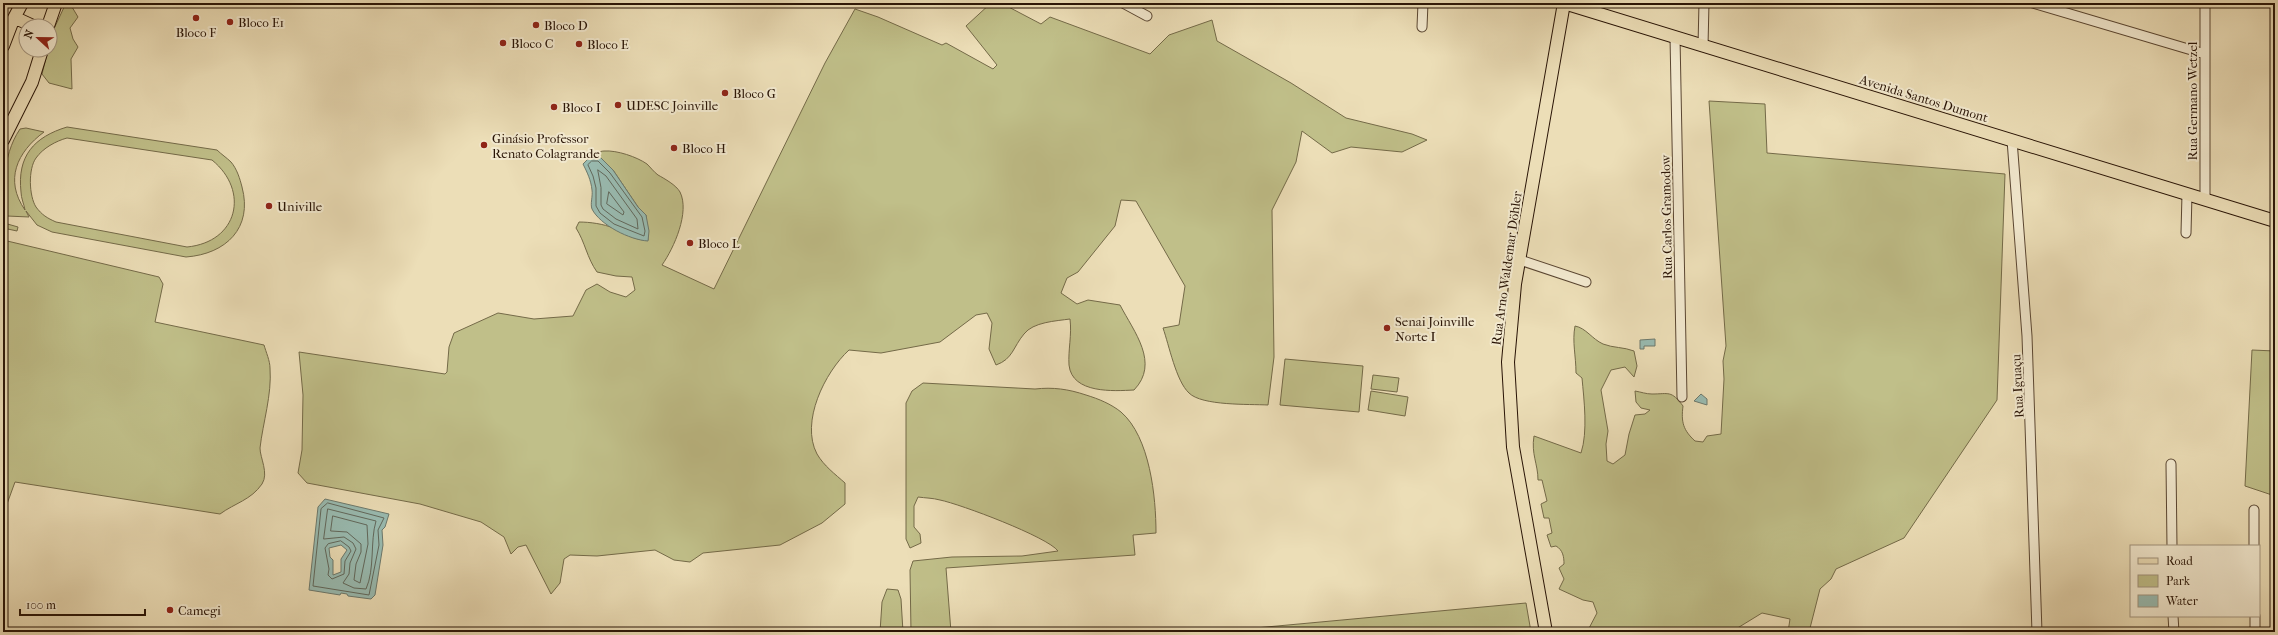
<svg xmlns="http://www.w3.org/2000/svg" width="2278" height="635" viewBox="0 0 2278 635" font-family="'IM FELL French Canon',serif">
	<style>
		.green { fill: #c0bf89; stroke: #746a48; fill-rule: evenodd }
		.water { fill: #99bcb2; stroke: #6c796d; fill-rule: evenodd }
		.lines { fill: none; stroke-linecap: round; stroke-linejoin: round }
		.shore { stroke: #61685c; stroke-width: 1 }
		.minor-casing { stroke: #5a4632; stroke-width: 11 }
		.major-casing { stroke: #291406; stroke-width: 14 }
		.minor { stroke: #f3ead0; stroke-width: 9 }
		.major { stroke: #ecdeb7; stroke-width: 12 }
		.poi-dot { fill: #8f2418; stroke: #f3ead0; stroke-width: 1.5 }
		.labels { text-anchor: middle; stroke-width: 4; stroke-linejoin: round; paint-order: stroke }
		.poi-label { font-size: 13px; fill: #291406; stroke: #f3ead0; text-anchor: start }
		.street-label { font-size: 13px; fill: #291406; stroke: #f3ead0 }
	</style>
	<rect width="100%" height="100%" fill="#ecdeb7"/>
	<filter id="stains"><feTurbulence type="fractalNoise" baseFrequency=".005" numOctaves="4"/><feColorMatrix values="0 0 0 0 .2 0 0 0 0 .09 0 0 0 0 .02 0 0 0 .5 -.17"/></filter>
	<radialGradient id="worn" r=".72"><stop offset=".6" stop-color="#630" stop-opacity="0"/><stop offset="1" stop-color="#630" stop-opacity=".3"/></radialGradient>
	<!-- green -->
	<path class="green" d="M66,3H73L72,7L78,17L70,28L73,39L78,47L71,59L72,89L49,83L42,74L48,50H50L52,33Z
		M991,3H1001L1041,24L1050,17L1150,54L1169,35L1212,20L1217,41L1291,83L1346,118L1412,134L1427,140L1402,152L1351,147L1332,153L1302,131L1296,162L1272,210L1274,357L1268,405C1249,404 1202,406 1189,393C1176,381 1169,345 1163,328L1179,325L1185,286L1136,201L1121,200L1115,226L1078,272L1067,278L1061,293L1077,304L1088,300L1120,305C1134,332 1160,363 1134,390C1114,391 1072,394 1069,365C1068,350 1072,335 1070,319C1056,321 1033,322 1024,334C1013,347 1013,359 996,365L989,349L992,323L987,313L976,315L940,342L881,353L849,350C825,372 800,422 817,454C824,466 835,474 845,483V504L822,523L780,545L703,553L690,562L674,560L655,550L597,556L570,555L564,559L560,583L551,594L526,545L518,547L511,554L504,537L481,522L420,504L307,483L298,473L302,450L303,395L299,352L445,374L447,372L449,347L454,333L498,313L534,319L573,316L586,290L597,284L610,292L626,297L635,290L632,277L616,276L597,272C587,258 585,242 576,228L579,222C590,222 604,224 613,228C625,233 635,241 648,240L646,215L638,207L613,170L599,156L590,157C594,155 599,151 604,151C617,150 637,157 647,164C651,168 654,172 658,175C665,179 676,185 680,192C690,212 674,248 662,265L714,289L825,63L855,9L878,17L942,45L946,43L993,69L997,65L966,26Z
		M1709,101L1765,104L1767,153L2005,174L1997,400L1904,538L1836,569L1831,579L1820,589L1809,632H1788L1790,619L1762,613L1731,632H1587L1597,613L1593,602L1583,600L1559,589L1564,579L1559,568L1564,564C1564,557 1563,550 1556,546L1551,547L1547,535L1552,533L1549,518H1544L1541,504L1547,501L1542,480H1538C1538,464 1531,454 1534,436L1581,453C1588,432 1584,400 1582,378L1576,373C1576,356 1572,342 1575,326C1586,328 1592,339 1603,344C1613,348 1624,347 1634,351L1637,366L1634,377L1625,367L1611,370L1601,390L1608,431L1606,444L1607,461L1613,464L1625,455L1629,434L1635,415L1645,414L1650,410L1641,408L1636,402L1635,391C1641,392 1646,394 1652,394C1669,394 1671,390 1683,406C1681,422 1683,430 1695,441L1703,442L1707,436L1721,434L1724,379L1723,361L1726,346Z
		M67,127L217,150C221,154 227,158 231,162C237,169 240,179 242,187C253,228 226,254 186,257L52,232L37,225L26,211L29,217L7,216L4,223L18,227L17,231L3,228C3,195 1,157 20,129L26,128L44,132C17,152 4,180 25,210C24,204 21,198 21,192C17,156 34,137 67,127ZM67,138L212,160C250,191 238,242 187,247L56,222C47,218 42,215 36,207C29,196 28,169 36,158C43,148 56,141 67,138Z
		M3,240L159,277L163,284L155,322L264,345C266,352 270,361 270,368C272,395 263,422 260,448C260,458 269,473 262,484C251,500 235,503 220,514L15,482L3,515Z
		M2252,350L2275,351V496L2245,486Z
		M1285,359L1363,366L1359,412L1280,405Z
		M1373,375L1399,378L1397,392L1371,389Z
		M923,383L1035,389C1053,387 1068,389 1086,395C1099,399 1111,404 1121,412C1150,437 1156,497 1156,533L1133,535L1135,555L946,568L951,632H911L910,570L913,561L952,557L1022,556L1058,551C1048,537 960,504 940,500C933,498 925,498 918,497L914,506V527L920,534L921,543L910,548L906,539V403L912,391Z
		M1371,391L1408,397L1405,416L1368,410Z
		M887,589L898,590L901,599L903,632H880L882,602Z
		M1526,603L1531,632H1231L1234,630Z"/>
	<!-- water -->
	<path class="water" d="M599,156L613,170L638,207L646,215L649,231L648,241C630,240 600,225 592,209C590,204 593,196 592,190C591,180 587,172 583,164L590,157Z
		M1655,339V346H1644V349H1640V340Z
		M1701,394L1707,399V405L1694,401Z
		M325,499L389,514L385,527L382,530L383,545L375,595L371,599L348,596L347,594L341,593L340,595L309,590L318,507ZM341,545L347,550L341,559V572L333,575V560L330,557L329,548Z"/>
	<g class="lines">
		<!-- shore -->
		<path class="shore" d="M592,161H598L610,173L642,217L645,231L644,236L614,224L600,213L596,206V188L593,176L588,165Z
			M598,170L606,176L637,219L638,229L616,219L603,209L601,205V188Z
			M609,192L624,212L623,215L607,204Z
			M328,503L384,518L378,530L379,545L369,595L313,586L321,509Z
			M328,509L376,521C370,541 375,569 366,589L354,588L343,583L349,574L350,563L356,549L353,543L344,537L324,539Z
			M333,516L367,525L368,544L360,583L354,580L356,564L361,552V544L347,532L331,531Z
			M341,541L349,547L351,551L345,561L344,574L332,579L328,575L329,569L325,548L328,544Z"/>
		<defs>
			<path id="minor" d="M1123,3L1147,16
				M2033,3L2205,54
				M2205,3V199
				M1422,27L1423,3
				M1675,37L1682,397
				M1703,46L1704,3
				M2012,140L2027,336L2037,632
				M2186,233L2187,194
				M1520,260L1586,282
				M2171,464L2172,546
				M2254,510V546
				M2173,616L2174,632
				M2255,616V632"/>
			<path id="major" d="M1564,3L2275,221
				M13,20H20L33,26
				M48,26L56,3
				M3,46L13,20L22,3
				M3,140L32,82L42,50
				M1546,632L1513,447L1508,362L1515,284L1564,3"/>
		</defs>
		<!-- minor casing -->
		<use href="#minor" class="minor-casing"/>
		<!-- major casing -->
		<use href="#major" class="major-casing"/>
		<!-- minor -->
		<use href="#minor" class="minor"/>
		<!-- major -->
		<use href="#major" class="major"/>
	</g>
	<!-- markers -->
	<g class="poi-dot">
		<circle cx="196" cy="18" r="4"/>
		<circle cx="230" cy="22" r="4"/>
		<circle cx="536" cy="25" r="4"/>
		<circle cx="503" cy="43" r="4"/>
		<circle cx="579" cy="44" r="4"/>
		<circle cx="725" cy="93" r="4"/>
		<circle cx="618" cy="105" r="4"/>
		<circle cx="554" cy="107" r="4"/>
		<circle cx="484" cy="145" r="4"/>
		<circle cx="674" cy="148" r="4"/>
		<circle cx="269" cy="206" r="4"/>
		<circle cx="690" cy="243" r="4"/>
		<circle cx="1387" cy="328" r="4"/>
		<circle cx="170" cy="610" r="4"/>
	</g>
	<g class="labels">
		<!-- poi labels -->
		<g class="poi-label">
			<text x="238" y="27">Bloco E1</text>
			<text x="544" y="30">Bloco D</text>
			<text x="196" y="37" text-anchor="middle">Bloco F</text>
			<text x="511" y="48">Bloco C</text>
			<text x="587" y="49">Bloco E</text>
			<text x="733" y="98">Bloco G</text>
			<text x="626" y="110">UDESC Joinville</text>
			<text x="562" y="112">Bloco I</text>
			<text x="492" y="143">Ginásio Professor<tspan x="492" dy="15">Renato Colagrande</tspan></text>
			<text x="682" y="153">Bloco H</text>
			<text x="277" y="211">Univille</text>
			<text x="698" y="248">Bloco L</text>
			<text x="1395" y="326">Senai Joinville<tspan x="1395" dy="15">Norte I</tspan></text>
			<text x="178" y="615">Camegi</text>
		</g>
		<!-- street labels -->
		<g class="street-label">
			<text transform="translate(1924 98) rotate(17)" y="5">Avenida Santos Dumont</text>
			<text transform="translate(2192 101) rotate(-90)" y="5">Rua Germano Wetzel</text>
			<text transform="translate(1666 217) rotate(-91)" y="5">Rua Carlos Gramodow</text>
			<text transform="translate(1506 268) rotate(-82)" y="5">Rua Arno Waldemar Döhler</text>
			<text transform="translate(2017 386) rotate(-93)" y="5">Rua Iguaçu</text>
		</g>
	</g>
	<!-- margin -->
	<rect width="2278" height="635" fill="none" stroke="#ecdeb7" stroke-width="16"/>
	<rect x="4" y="4" width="2270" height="627" fill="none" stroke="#291406" stroke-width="2"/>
	<rect x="8" y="8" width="2262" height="619" fill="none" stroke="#291406"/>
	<!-- legend -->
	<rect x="2130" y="545" width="130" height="72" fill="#f3ead0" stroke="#a2947f"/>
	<rect x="2138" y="558" width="20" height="6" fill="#ecdeb7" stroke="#a2947f"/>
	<text x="2166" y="565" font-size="12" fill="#291406">Road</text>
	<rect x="2138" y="575" width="20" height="12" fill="#c0bf89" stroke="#a2947f"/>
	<text x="2166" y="585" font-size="12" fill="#291406">Park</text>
	<rect x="2138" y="595" width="20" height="12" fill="#99bcb2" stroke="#a2947f"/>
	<text x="2166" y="605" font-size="12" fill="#291406">Water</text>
	<!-- north arrow -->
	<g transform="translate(38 38) rotate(292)"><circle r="19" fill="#f3ead0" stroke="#a2947f"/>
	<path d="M0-3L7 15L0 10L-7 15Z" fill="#8f2418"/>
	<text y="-6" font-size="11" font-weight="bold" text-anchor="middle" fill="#291406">N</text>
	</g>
	<!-- scale -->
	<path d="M20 609v6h125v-6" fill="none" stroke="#291406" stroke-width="2"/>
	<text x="26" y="609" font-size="12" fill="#291406" stroke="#f3ead0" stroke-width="3" paint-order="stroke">100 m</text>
	<rect width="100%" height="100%" filter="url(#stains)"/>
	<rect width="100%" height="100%" fill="url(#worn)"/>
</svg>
